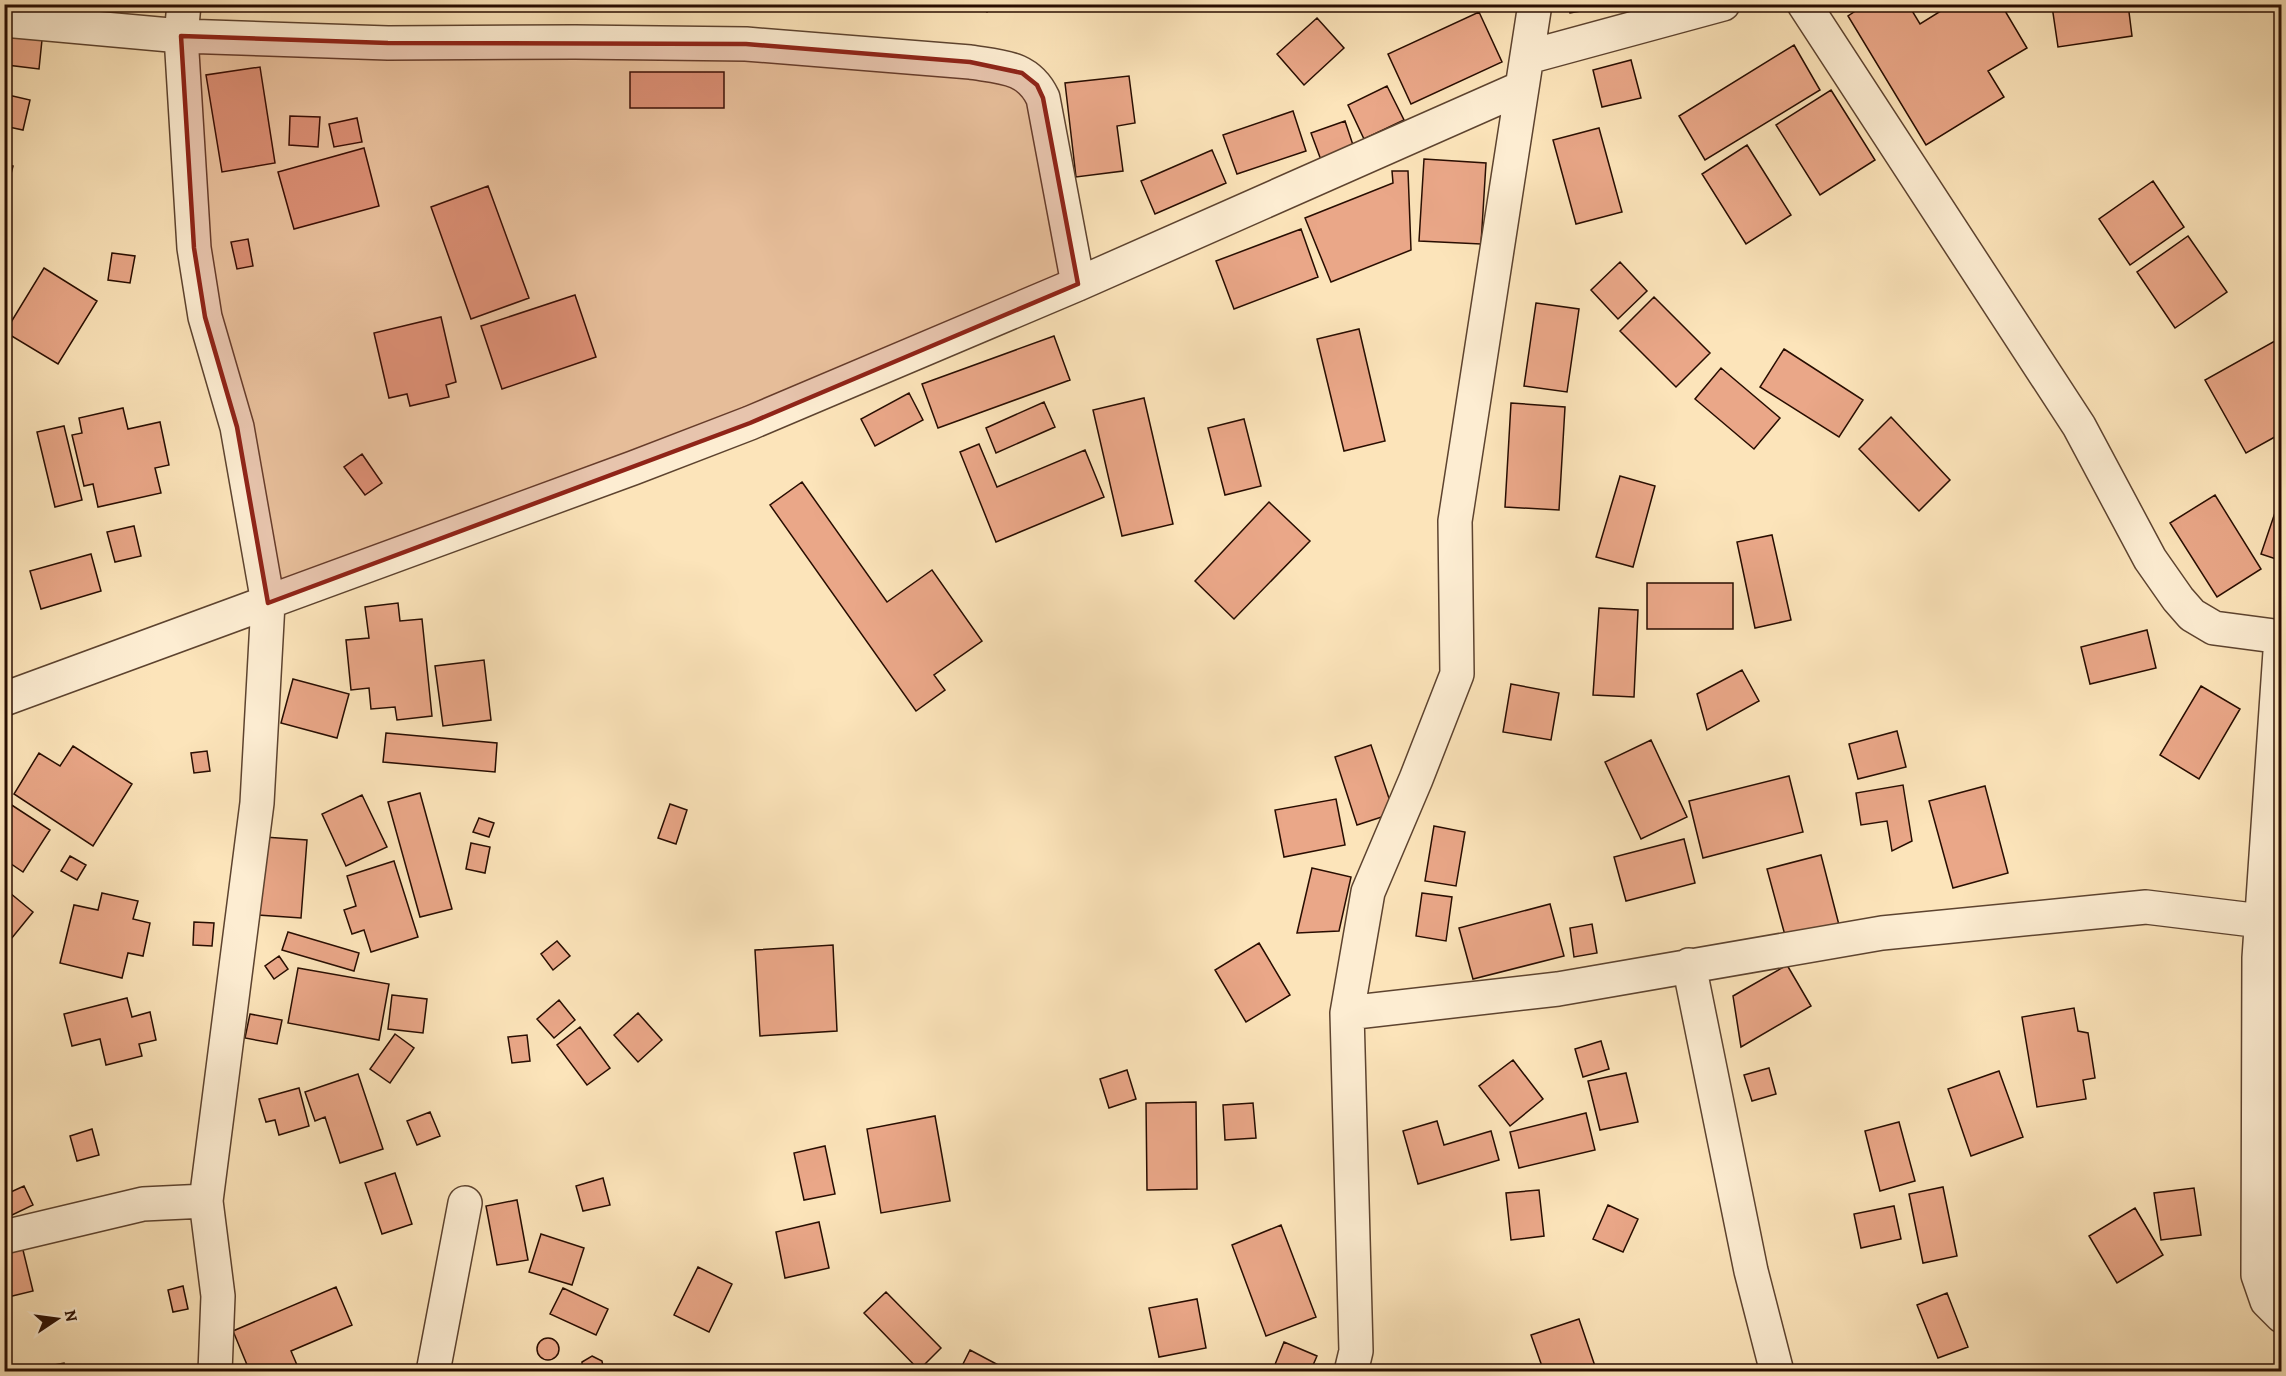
<svg xmlns="http://www.w3.org/2000/svg" width="2286" height="1376" viewBox="0 0 2286 1376" font-family="Alegreya,serif">
	<style>
		.building { fill: #eaa788; stroke: #280d01; stroke-width: 1.5 }
		.lines { fill: none; stroke-linecap: round; stroke-linejoin: round }
		.minor-casing { stroke: #5d432f; stroke-width: 36 }
		.minor { stroke: #fdedd2; stroke-width: 33 }
		.marked { fill: #8f2418; fill-opacity: 0.2; stroke: #8f2418; stroke-width: 4.5; stroke-linejoin: round }
	</style>
	<rect width="100%" height="100%" fill="#fce4ba"/>
	<filter id="stains"><feTurbulence type="fractalNoise" baseFrequency=".00333" numOctaves="4"/><feColorMatrix values="0 0 0 0 .2 0 0 0 0 .09 0 0 0 0 .02 0 0 0 .5 -.17"/></filter>
	<radialGradient id="worn" r=".72"><stop offset=".6" stop-color="#630" stop-opacity="0"/><stop offset="1" stop-color="#630" stop-opacity=".3"/></radialGradient>
	<!-- building -->
	<path class="building" d="M135,4H156V8H135Z
		M975,4H992L987,12Z
		M1568,4H1623L1570,13Z
		M1866,4H1908L1920,24L1952,4H2001L2027,48L1988,71L2004,97L1926,145L1848,16Z
		M2061,4H2128L2132,36L2058,47L2052,6Z
		M1479,12L1502,62L1411,104L1388,54Z
		M1317,18L1344,48L1304,85L1277,54Z
		M11,27L43,30L39,69L7,65Z
		M1794,45L1820,90L1705,160L1679,116Z
		M1631,60L1641,98L1602,107L1593,70Z
		M260,67L275,163L222,172L206,75Z
		M630,72H724V108H630Z
		M1129,76L1135,123L1117,126L1123,171L1076,177L1065,83Z
		M1387,86L1404,120L1364,139L1348,105Z
		M1831,90L1875,160L1820,195L1776,125Z
		M4,94L30,100L23,130L4,126Z
		M1293,111L1306,151L1237,174L1223,135Z
		M290,116L320,117L318,147L289,145Z
		M357,118L362,142L334,147L329,124Z
		M1345,121L1354,148L1321,160L1311,133Z
		M1599,128L1622,212L1576,224L1553,140Z
		M1747,145L1791,215L1746,244L1702,174Z
		M364,148L379,206L294,229L278,172Z
		M1212,150L1226,183L1155,214L1141,181Z
		M1424,159L1486,163L1481,244L1419,241Z
		M4,164L13,166L5,197H4Z
		M1392,171H1408L1411,250L1331,282L1305,218L1393,183Z
		M2153,181L2184,227L2130,265L2099,219Z
		M488,186L529,298L471,319L431,207Z
		M1301,229L1318,277L1234,309L1216,261Z
		M2188,236L2227,292L2175,328L2137,272Z
		M248,239L253,266L237,269L231,242Z
		M112,253L135,256L130,283L108,280Z
		M1620,262L1647,291L1618,319L1591,290Z
		M44,268L97,301L58,364L5,332Z
		M575,295L596,357L502,389L481,326Z
		M1654,297L1710,353L1676,387L1620,331Z
		M1536,303L1579,309L1567,392L1524,386Z
		M441,317L456,382L446,385L449,397L410,406L407,394L389,398L374,333Z
		M1359,329L1385,441L1344,451L1317,339Z
		M1054,336L1070,380L938,428L922,384Z
		M2282,337V433L2246,453L2205,380Z
		M1784,349L1863,400L1839,437L1760,387Z
		M1721,368L1780,418L1754,449L1695,399Z
		M909,393L923,420L875,446L861,419Z
		M1144,398L1173,524L1122,536L1093,410Z
		M1044,402L1055,427L996,453L986,428Z
		M1511,403L1565,407L1559,510L1505,507Z
		M123,408L128,429L160,422L169,465L155,468L161,493L98,507L93,484L84,486L72,435L82,433L79,418Z
		M1891,417L1950,480L1919,511L1859,449Z
		M1244,419L1261,486L1225,495L1208,428Z
		M64,426L82,500L55,507L37,432Z
		M979,444L997,487L1085,450L1104,497L996,542L960,452Z
		M362,454L382,483L365,495L344,467Z
		M1620,476L1655,486L1633,567L1596,557Z
		M802,482L887,602L932,570L982,641L934,675L945,690L916,711L770,505Z
		M2282,492V561L2261,554Z
		M2215,495L2261,569L2217,597L2170,523Z
		M1269,502L1310,541L1234,619L1195,581Z
		M134,526L141,556L115,562L107,532Z
		M1772,535L1791,620L1755,628L1737,542Z
		M91,554L101,591L41,609L30,571Z
		M1647,583H1733V629H1647Z
		M398,603L400,621L422,619L432,716L397,720L395,707L371,709L369,688L351,690L346,640L369,638L365,607Z
		M1599,608L1638,610L1634,697L1593,695Z
		M2147,630L2156,668L2090,684L2081,647Z
		M484,660L491,720L443,726L435,666Z
		M1742,670L1759,701L1707,730L1697,694Z
		M293,679L349,694L337,738L281,723Z
		M1511,684L1559,693L1551,740L1503,732Z
		M2201,686L2240,709L2199,779L2160,755Z
		M1897,731L1906,767L1858,779L1849,744Z
		M386,733L497,743L495,772L383,762Z
		M1651,740L1687,817L1641,839L1605,762Z
		M1371,745L1394,813L1357,825L1335,757Z
		M73,746L132,784L93,846L14,794L39,753L60,766Z
		M207,751L210,771L194,773L191,753Z
		M1789,776L1803,832L1703,858L1689,801Z
		M1903,785L1912,841L1892,851L1887,821L1861,825L1856,793Z
		M1985,786L2008,873L1953,888L1929,801Z
		M420,793L452,909L420,917L388,802Z
		M362,795L387,847L346,866L322,814Z
		M1336,799L1345,845L1284,857L1275,810Z
		M4,800L50,830L23,872L4,859Z
		M670,804L687,810L676,844L658,838Z
		M479,818L494,823L489,837L473,832Z
		M1434,826L1465,832L1456,886L1425,881Z
		M264,837L307,840L301,918L258,915Z
		M1684,839L1695,883L1626,901L1614,857Z
		M471,843L490,847L485,873L466,869Z
		M1821,855L1839,925L1786,939L1767,869Z
		M70,856L86,865L77,880L61,871Z
		M394,861L418,937L371,952L364,930L352,934L344,910L356,906L347,876Z
		M1312,868L1351,877L1339,931L1297,933Z
		M4,888L33,912L7,944L4,941Z
		M102,893L138,901L133,919L150,923L143,956L128,953L122,978L60,963L74,905L98,910Z
		M1422,893L1452,897L1446,941L1416,936Z
		M1550,904L1564,956L1473,979L1459,928Z
		M194,922L214,923L212,946L193,945Z
		M1592,924L1597,953L1574,957L1570,928Z
		M288,932L359,953L354,971L282,950Z
		M557,941L570,956L553,970L541,954Z
		M1259,943L1290,995L1246,1022L1215,970Z
		M833,945L837,1031L760,1036L755,950Z
		M279,956L288,969L274,979L265,966Z
		M1787,965L1811,1006L1741,1047L1733,996Z
		M298,968L389,984L379,1040L288,1023Z
		M392,995L427,999L423,1033L388,1029Z
		M127,998L132,1017L150,1012L156,1040L139,1044L142,1056L106,1065L100,1039L72,1046L64,1014Z
		M559,1000L575,1020L554,1038L537,1019Z
		M2074,1008L2078,1031L2088,1033L2095,1078L2083,1080L2086,1099L2037,1107L2022,1017Z
		M638,1013L662,1040L638,1062L614,1035Z
		M250,1014L282,1020L277,1044L245,1038Z
		M580,1027L610,1068L587,1085L557,1045Z
		M395,1034L414,1048L390,1083L370,1069Z
		M527,1035L530,1061L512,1063L508,1037Z
		M1601,1041L1609,1069L1583,1077L1575,1049Z
		M1513,1060L1543,1099L1510,1126L1479,1086Z
		M1769,1068L1776,1094L1752,1101L1744,1075Z
		M1127,1070L1136,1099L1109,1108L1100,1079Z
		M1999,1071L2023,1137L1971,1156L1948,1089Z
		M1626,1073L1638,1122L1600,1130L1588,1081Z
		M358,1074L383,1149L340,1163L325,1117L315,1121L305,1092Z
		M299,1088L309,1126L279,1135L275,1120L266,1122L259,1099Z
		M1196,1102L1197,1189L1147,1190L1146,1103Z
		M1253,1103L1256,1138L1225,1140L1223,1105Z
		M430,1112L440,1136L417,1145L407,1121Z
		M1586,1113L1595,1150L1519,1168L1510,1132Z
		M935,1116L950,1201L881,1213L867,1129Z
		M1437,1121L1444,1145L1491,1131L1499,1160L1418,1184L1403,1131Z
		M1899,1122L1915,1181L1880,1191L1865,1131Z
		M92,1129L99,1155L77,1161L70,1136Z
		M825,1146L835,1194L804,1200L794,1153Z
		M395,1173L412,1224L382,1234L365,1183Z
		M603,1178L610,1205L583,1211L576,1186Z
		M24,1186L33,1205L10,1216L4,1204V1195Z
		M1943,1187L1957,1256L1923,1263L1909,1194Z
		M2194,1188L2201,1235L2161,1240L2154,1193Z
		M1539,1190L1544,1236L1511,1240L1506,1193Z
		M517,1200L528,1260L497,1265L486,1206Z
		M1608,1205L1638,1219L1623,1252L1593,1239Z
		M1894,1206L1901,1239L1861,1248L1854,1214Z
		M2135,1208L2163,1255L2117,1283L2089,1236Z
		M819,1222L829,1268L785,1278L776,1232Z
		M1281,1225L1316,1317L1266,1336L1232,1245Z
		M541,1234L584,1248L572,1285L529,1272Z
		M22,1246L33,1291L4,1298V1250Z
		M698,1267L732,1284L709,1332L674,1315Z
		M183,1286L188,1309L173,1312L168,1290Z
		M336,1287L352,1325L291,1351L300,1372H250L233,1331Z
		M563,1288L608,1309L596,1335L550,1314Z
		M886,1292L941,1348L919,1370L864,1313Z
		M1947,1293L1968,1347L1938,1358L1917,1305Z
		M1197,1299L1206,1348L1159,1357L1149,1308Z
		M1579,1319L1597,1372H1544L1531,1335Z
		M537 1349a11 11 0 1 1 22 0a11 11 0 1 1-22 0Z
		M1284,1342L1317,1356L1310,1372H1272Z
		M970,1350L1004,1368L1001,1372H959Z
		M592,1356L602,1361L604,1372H582V1362Z
		M64,1363L66,1372H49L48,1366Z"/>
	<g class="lines">
		<defs>
			<path id="minor" d="M184,4L181,36L194,248L205,317L237,427L268,603L257,803L206,1201L218,1296L215,1372
				M1804,4L2079,426L2150,559L2178,599L2192,615L2214,628L2282,637
				M4,20L181,36L388,43L575,42L746,44L970,62C1001,67 1028,66 1043,98L1078,284
				M1528,57L1723,4
				M2281,637L2259,958L2258,1275L2267,1301L2282,1316
				M4,699L633,468L750,423L1078,284L1521,88
				M1689,965L1751,1271L1777,1372
				M1347,1013L1558,989L1882,933L2146,907L2261,921
				M4,1237L143,1204L206,1201
				M433,1372L465,1203
				M1351,1372L1356,1351L1347,1013L1368,892L1416,779L1457,674L1455,521L1535,4"/>
		</defs>
		<!-- minor casing -->
		<use href="#minor" class="minor-casing"/>
		<!-- minor -->
		<use href="#minor" class="minor"/>
	</g>
	<!-- marked area -->
	<path class="marked" d="M181,36L388,43L746,44L970,62L1022,73L1037,85L1043,98L1078,284L750,423L268,603L237,427L205,317L194,248Z"/>
	<!-- margin -->
	<rect width="2286" height="1376" fill="none" stroke="#fce4ba" stroke-width="24"/>
	<rect x="6" y="6" width="2274" height="1364" fill="none" stroke="#280d01" stroke-width="3"/>
	<rect x="12" y="12" width="2262" height="1352" fill="none" stroke="#280d01" stroke-width="1.5"/>
	<!-- north arrow -->
	<g transform="translate(57 1319) rotate(77)" stroke="#fdedd2" stroke-width="4.5" paint-order="stroke">
	<path d="M0-4.5L10 22L0 15L-10 22Z" fill="#280d01"/>
	<text y="-9" font-size="16" font-weight="bold" text-anchor="middle" fill="#280d01">N</text>
	</g>
	<rect width="100%" height="100%" filter="url(#stains)"/>
	<rect width="100%" height="100%" fill="url(#worn)"/>
</svg>
